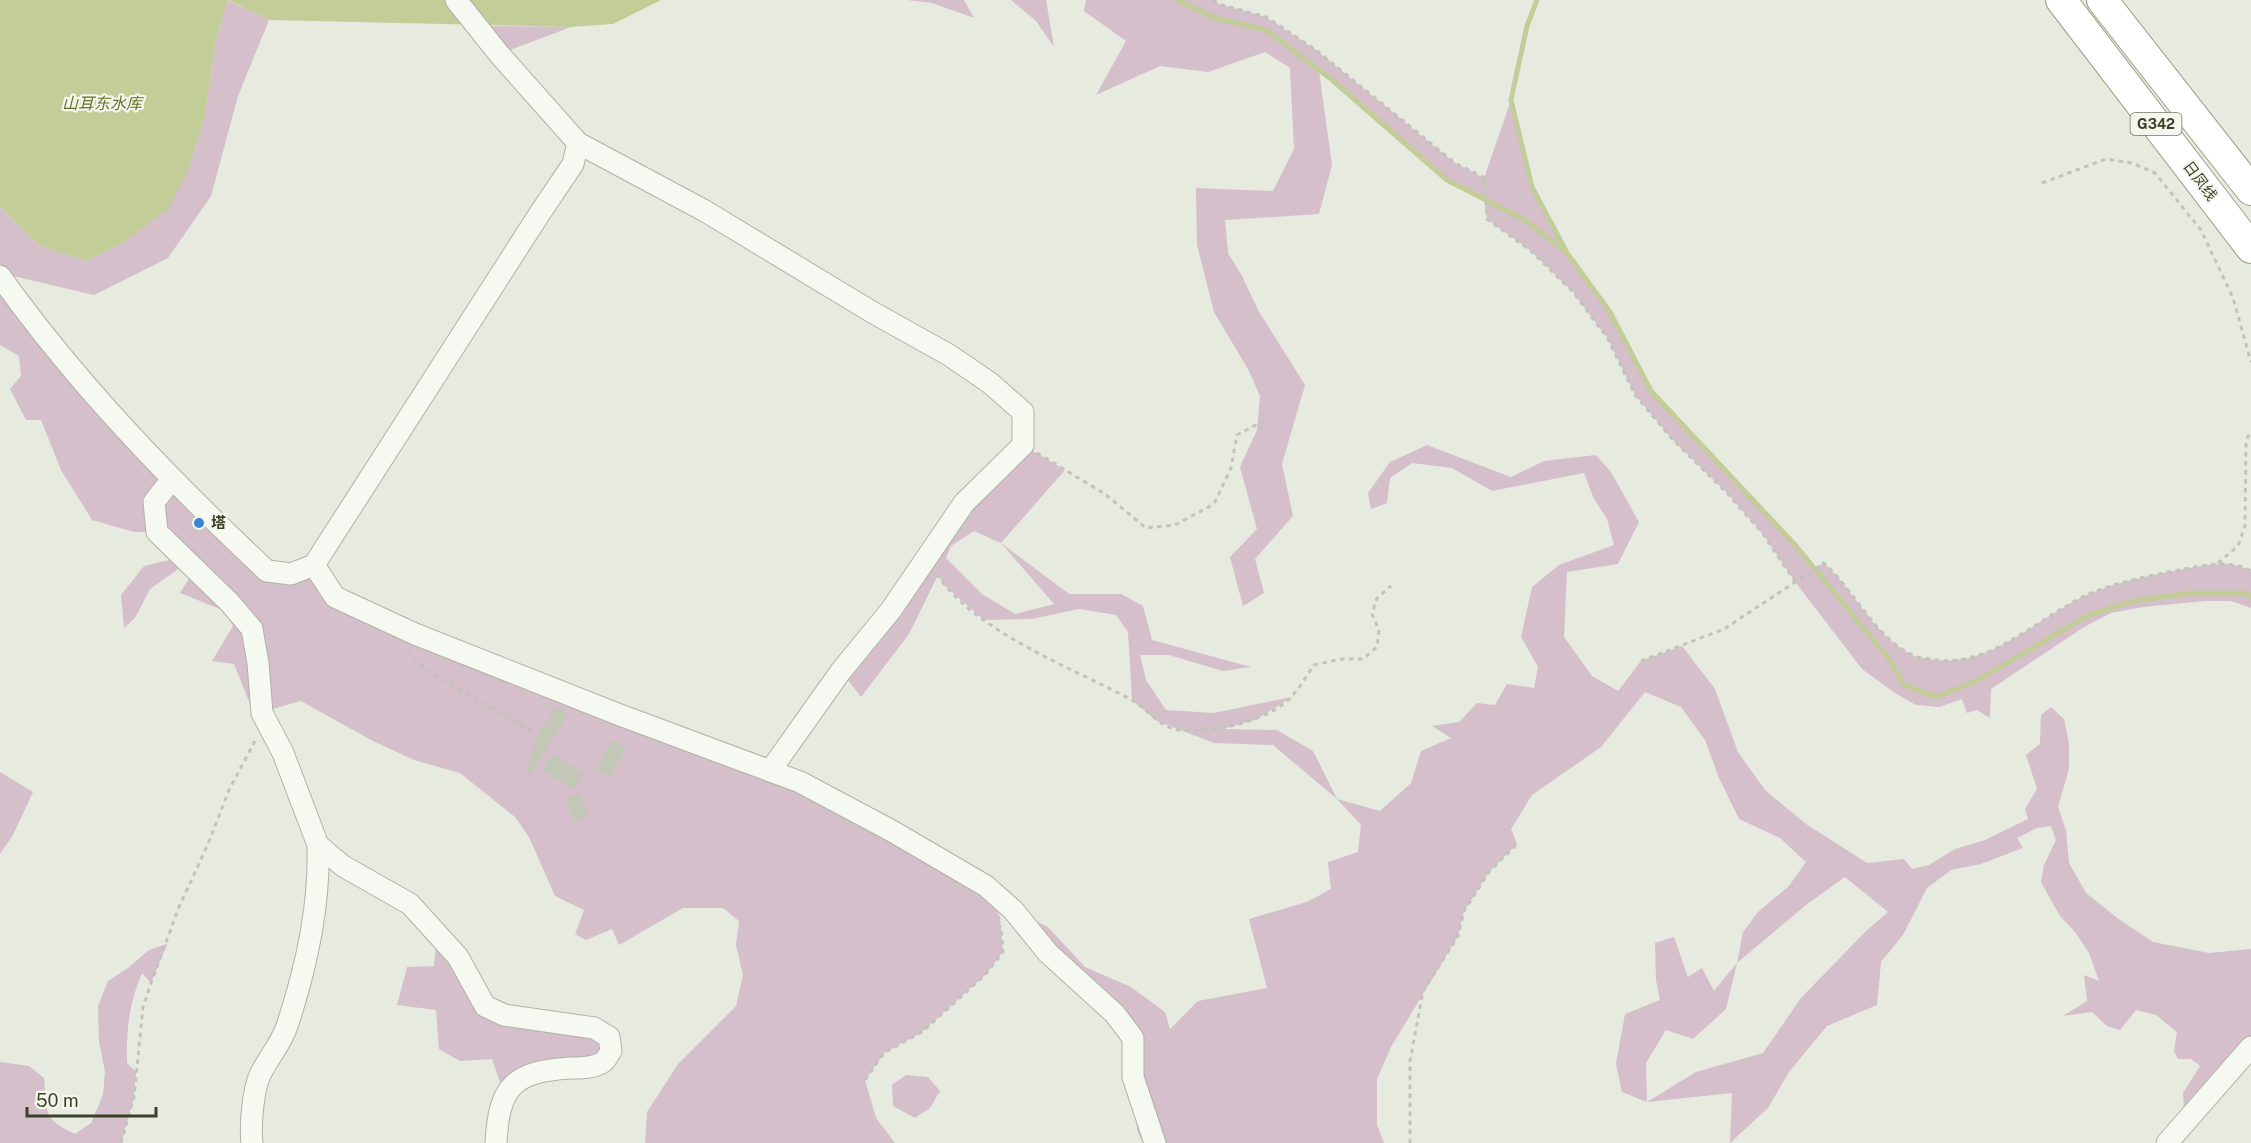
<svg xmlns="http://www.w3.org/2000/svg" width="2251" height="1143" viewBox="0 0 2251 1143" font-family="'Public Sans','Noto Sans SC',sans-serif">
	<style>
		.green { fill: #d4bfcb; fill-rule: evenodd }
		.water { fill: #c2cd97 }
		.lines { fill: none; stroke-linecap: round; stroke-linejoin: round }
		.stream { stroke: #c2cd97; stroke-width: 5 }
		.building { fill: #c2c7b6 }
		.minor-casing { stroke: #afb4a4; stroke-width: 23 }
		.highway-casing { stroke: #99a185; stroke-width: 32 }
		.path { stroke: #c1c5b9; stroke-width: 3; stroke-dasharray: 4.5 4.5; stroke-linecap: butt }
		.minor { stroke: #f6f8f2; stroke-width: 21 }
		.highway { stroke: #fff; stroke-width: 30 }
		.poi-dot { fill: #3a83d9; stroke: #f5f7ef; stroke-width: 2 }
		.labels { text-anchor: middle; stroke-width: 4.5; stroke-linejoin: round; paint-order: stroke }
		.shield { fill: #f5f7ef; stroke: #717863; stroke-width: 1.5 }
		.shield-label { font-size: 14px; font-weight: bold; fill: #394227 }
		.street-label { font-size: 15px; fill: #394227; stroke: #f5f7ef }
		.poi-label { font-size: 15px; font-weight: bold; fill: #394227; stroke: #f5f7ef; text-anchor: start }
		.water-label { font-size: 16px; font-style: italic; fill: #63742c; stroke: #f5f7ef }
	</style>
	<rect width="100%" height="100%" fill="#e7eadf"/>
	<!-- green -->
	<path class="green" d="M227,0L269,20L238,96L211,196L168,258L94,295L0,273V207L40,246L87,261L124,242L189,167L205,115L215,46Z
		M907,0H964L974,18L932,3Z
		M1011,0H1046L1054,47L1036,21Z
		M1086,0H1213L1219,4L1266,17L1316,50L1455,163L1484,178L1511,100L1532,187L1567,253L1610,312L1651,391L1815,568L1824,563C1855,591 1873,635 1912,655C1917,658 1924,658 1930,659C1990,671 2040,615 2091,593C2121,581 2153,575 2184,569C2207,565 2230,559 2251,571V608L2231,601H2205L2143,607L2111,613L2084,627L1991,689L1990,718L1977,710L1967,713L1962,699L1939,707L1916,705L1895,693L1862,669L1796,583L1763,534L1727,493L1673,440L1635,395L1608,339L1573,292L1531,251L1487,219L1484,199L1447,180L1319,71L1332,165L1319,214L1225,220L1228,253L1241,274L1258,310L1305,385L1282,464L1293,516L1255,559L1264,593L1243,606L1230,557L1257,529L1240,467L1257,430L1260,396L1249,371L1214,312L1197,245L1196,188L1273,191L1294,149L1290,68L1265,52L1208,72L1160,66L1096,95L1126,41L1084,11Z
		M477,26L571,27L499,54Z
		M0,276L267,571L314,565L335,597L800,782L986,886L1000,917L1003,952L985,975L922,1032L884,1053L865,1080L876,1118L895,1143H645L647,1112L678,1064L736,1006L743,975L736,945L739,921L723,908H683L619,945L612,929L586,940L575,934L584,910L555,896L529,837L515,817L460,773L414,760L371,740L301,701L254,714L234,664L212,661L233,626L225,611L180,593L195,569L188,562L150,589L135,618L124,628L121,595L144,566L182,557L157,532H134L92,520L61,470L41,420H26L10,389L21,376L19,356L0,345Z
		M1023,445L1065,470L1001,543L1069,594H1121L1143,606L1152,640L1251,667L1223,671L1169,655H1140L1146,680L1166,710L1214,713L1292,697L1257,719L1223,729L1277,730L1313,751L1337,799L1380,811L1411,783L1421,751L1451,738L1432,726L1459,722L1477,703L1495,705L1507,684L1534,688L1538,667L1521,637L1532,587L1559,565L1614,545L1607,519L1594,499L1584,473L1492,491L1452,468L1412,463L1390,478L1387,503L1371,509L1368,493L1390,462L1427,445L1511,477L1544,461L1596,455L1611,472L1639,522L1618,564L1567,572L1564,637L1592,676L1618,691L1641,661L1682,646L1715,689L1738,752L1765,790L1806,824L1867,863L1904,859L1912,869L1929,865L1955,849L1985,840L2028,819L2025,809L2037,789L2026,755L2040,744L2041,715L2051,707L2064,719L2069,743V769L2058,807L2066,830L2069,863L2086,893L2120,920L2153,942L2209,953L2251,949V1047L2184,1109L2183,1093L2200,1066L2191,1059H2178L2174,1051L2177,1032L2156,1015L2136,1010L2120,1030L2107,1026L2092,1012L2063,1016L2087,1001L2084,975L2099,981L2089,953L2075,932L2060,916L2041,882L2044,865L2056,840L2051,826L2037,828L2017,838L2023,848L1981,864L1951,870L1927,888L1903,935L1881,962L1877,1005L1827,1026L1789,1072L1768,1108L1730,1143L1732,1093L1647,1102L1622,1092L1616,1064L1625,1014L1660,1000L1656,980L1655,943L1674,937L1688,977L1702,968L1714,991L1737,963L1743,932L1758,912L1789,886L1806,862L1780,838L1739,819L1719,778L1705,740L1681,707L1645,692L1601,747L1532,795L1511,829L1517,844L1489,872L1464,911L1458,936L1391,1047L1377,1079V1125L1384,1143H1143L1137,1130L1133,1038L1013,910L1048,927L1085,967L1131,987L1165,1012L1170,1029L1198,1001L1267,988L1249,919L1307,902L1331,889L1328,862L1358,852L1361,825L1337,799L1273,745L1214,743L1157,721L1132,700L1128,632L1116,615L1079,609L1032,619L984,620L945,586L938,575L909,634L861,697L841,671ZM974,531L1001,543L1054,604L1015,614L982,594L946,558L951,546ZM1845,877L1888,912L1866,931L1801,998L1763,1053L1696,1072L1647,1102L1646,1063L1666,1030L1693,1039L1726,1009L1737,963L1806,905Z
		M0,772L33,792L13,835L0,854Z
		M437,933L485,1006L594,1028L611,1051L504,1094L492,1059L460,1061L439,1049L436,1010L397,1005L407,967L434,966Z
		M167,944L151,983L142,973C129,1003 126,1031 127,1063L136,1072L134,1097L121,1143H0V1062L29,1066L44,1078C47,1111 42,1119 75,1134L91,1123L103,1095L105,1072L99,1041L98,1006L108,981L128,968L149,950Z
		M906,1075L928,1077L940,1091L930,1108L915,1118L893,1106L892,1085Z"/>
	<!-- water -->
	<path class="water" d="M0,0H227L215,46L205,115L189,167L169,208L124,242L87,261L40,246L0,207Z
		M228,0H661L613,24L571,27L269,20Z"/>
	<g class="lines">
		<!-- stream -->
		<path class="stream" d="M1178,0L1215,18L1266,30L1331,79L1447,180L1525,220L1567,253L1610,312L1651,391L1796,546L1889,659L1904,685L1936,697L1974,682L2089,615L2133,601L2190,593H2246L2251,597
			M1537,0L1527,26L1511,100L1532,187L1566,251"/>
	</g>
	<!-- building -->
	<path class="building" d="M193,518L205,529L197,532L193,529L191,524Z
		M556,707L568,714L530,775L526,773L536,740Z
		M613,740L626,747L610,777L597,770Z
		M552,754L584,773L575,789L543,770Z
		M578,794L588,815L574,821L565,800Z"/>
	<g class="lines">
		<defs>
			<path id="minor" d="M578,143L705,211L872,312L949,355L990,383L1023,412V445L964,503L891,610L841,671L770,771
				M0,276C77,384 170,480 267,571L291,574L314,565L540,213L573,164L578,143L499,54L456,0
				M172,479L154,502L157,532L230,603L252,629L258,663L262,713L283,753L318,845L343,866L410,904L458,957L485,1006L504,1015L594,1028L609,1037L611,1051C609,1054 606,1060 603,1062C594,1068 581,1068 570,1068C513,1072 499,1086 496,1143
				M314,565L335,597L415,634L620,715L800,782L892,831L986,886L1013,910L1048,953L1115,1014L1133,1038V1077L1155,1143
				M252,1143C250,1126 253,1090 260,1075C268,1058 281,1044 287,1026C306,969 320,905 318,845
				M2167,1143L2251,1047"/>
			<path id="highway" d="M2061,0L2251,248
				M2102,0L2251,190"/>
		</defs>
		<!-- minor casing -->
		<use href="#minor" class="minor-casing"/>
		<!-- highway casing -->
		<use href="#highway" class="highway-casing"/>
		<!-- path -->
		<path class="path" d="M1213,0L1219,4L1266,17L1316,50L1455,163L1485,178L1487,219L1531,251L1573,292L1608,339L1635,395L1673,440L1727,493L1763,534L1796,583
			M2042,183L2106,159L2132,163L2155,173L2201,230L2233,298L2251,362
			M1037,453L1105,494L1146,528L1175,525L1214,504L1231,468L1237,435L1269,418
			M2218,563L2238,546L2245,526L2246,441L2251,431
			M937,574C972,630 1072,668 1130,699C1147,708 1158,727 1179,730C1212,734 1271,721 1293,695C1301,686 1307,675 1314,665L1341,659H1363L1377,647L1379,630L1372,614L1377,598L1391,586
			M407,652L431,673L537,734
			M1641,661L1724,629L1824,563C1855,591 1873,635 1912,655C1917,658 1924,658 1930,659C1990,671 2040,615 2091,593C2120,581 2153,575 2184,569C2207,565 2230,559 2251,571
			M865,1080L884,1053L922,1032L985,975L1003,952L1001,926
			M121,1143L134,1097L143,1007L151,983L179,907L208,844L229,790L255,741
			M1410,1143V1061L1423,991L1458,936L1464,911L1489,872L1517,844"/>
		<!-- minor -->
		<use href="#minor" class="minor"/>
		<!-- highway -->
		<use href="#highway" class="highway"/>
	</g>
	<!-- markers -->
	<circle class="poi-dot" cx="199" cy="523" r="6"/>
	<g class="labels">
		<!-- shield labels -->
		<rect class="shield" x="2130.5" y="113" width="51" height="22" rx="4.5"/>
		<g class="shield-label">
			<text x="2156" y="129">G342</text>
		</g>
		<!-- street labels -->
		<g class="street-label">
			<text transform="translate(2200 181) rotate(53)" y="5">日凤线</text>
		</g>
		<!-- poi labels -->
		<g class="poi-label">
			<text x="211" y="528">塔</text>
		</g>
		<!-- water labels -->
		<g class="water-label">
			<text x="102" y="109">山耳东水库</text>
		</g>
	</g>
	<!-- scale -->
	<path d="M27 1107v9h129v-9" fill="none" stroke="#394227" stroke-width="3"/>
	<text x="36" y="1107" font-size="18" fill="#394227" stroke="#f5f7ef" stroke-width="4.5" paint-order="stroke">50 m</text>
</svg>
